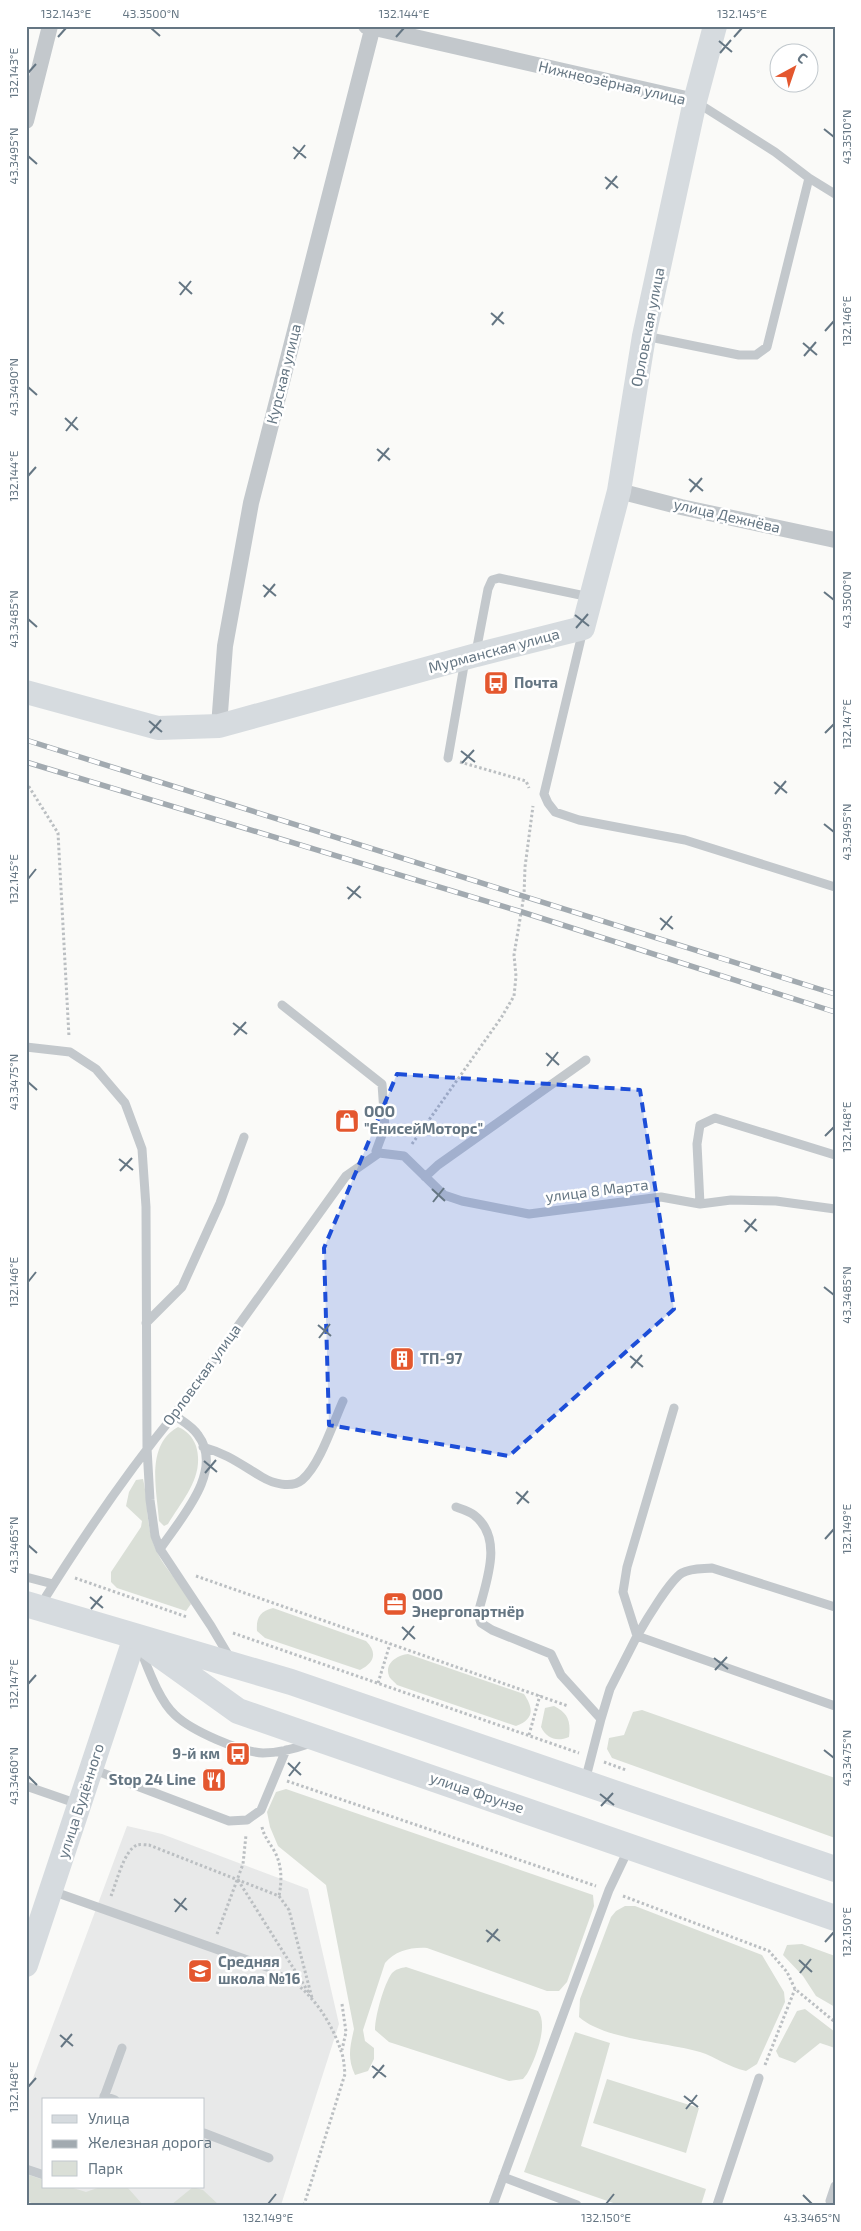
<svg xmlns="http://www.w3.org/2000/svg" width="861" height="2231" viewBox="0 0 861 2231" font-family="'Exo 2',sans-serif">
	<style>
		.built { fill: #e8e9e9; fill-rule: evenodd }
		.green { fill: #dadfd7 }
		.lines { fill: none; stroke-linecap: round; stroke-linejoin: round }
		.path { stroke: #bbbfc2; stroke-width: 3; stroke-dasharray: 2.5 2.5; stroke-linecap: butt }
		.service { stroke: #c3c8cc; stroke-width: 9 }
		.minor { stroke: #c3c8cc; stroke-width: 16 }
		.secondary { stroke: #d6dbdf; stroke-width: 24 }
		.primary { stroke: #d6dbdf; stroke-width: 26 }
		.rail-casing { stroke: #a2aab0; stroke-width: 5.5 }
		.rail { stroke: #fff; stroke-width: 4; stroke-dasharray: 11; stroke-linecap: butt }
		.marked { fill: #1d4ed8; fill-opacity: 0.2; stroke: #1d4ed8; stroke-width: 4; stroke-dasharray: 10 6; stroke-linejoin: round }
		.ticks { fill: none; stroke: #657683; stroke-width: 2 }
		.labels { text-anchor: middle; stroke-width: 5; stroke-linejoin: round; paint-order: stroke }
		.street-label { font-size: 15px; fill: #657683; stroke: #fff }
		.poi-label { font-size: 15px; font-weight: bold; fill: #657683; stroke: #fff; text-anchor: start }
		.neatline { fill: none; stroke: #657683; stroke-width: 2 }
		.ticks-label { font-size: 12px; text-anchor: middle; fill: #657683 }
	</style>
	<rect width="100%" height="100%" fill="#fafaf8"/>
	<!-- built -->
	<path class="built" d="M127,1826L162,1834L308,1889L339,2024L281,2205H87L26,2183V2097ZM44,2100H204V2187H44Z"/>
	<!-- green -->
	<path class="green" d="M178,1427C186,1430 193,1437 196,1446C205,1476 183,1499 168,1524L164,1526L159,1521C157,1491 145,1445 178,1427Z
		M143,1479C149,1503 145,1528 157,1552C166,1571 183,1585 191,1604L186,1611L117,1588L111,1582V1572L141,1527L142,1521L126,1506L129,1492L136,1480Z
		M273,1608L366,1641C378,1653 374,1663 360,1670L265,1638L257,1631C256,1618 260,1611 273,1608Z
		M408,1654L524,1694C534,1709 534,1719 516,1726L397,1685C395,1682 390,1679 389,1676C384,1663 398,1655 408,1654Z
		M554,1706C568,1713 571,1721 569,1737C557,1742 547,1739 541,1727L545,1708Z
		M642,1710L835,1778V1838L612,1758L607,1749L609,1738L624,1735L633,1712Z
		M286,1789L593,1895L594,1906L567,1982L559,1991H547L427,1948C411,1947 395,1951 385,1963L363,2030L365,2041L374,2048V2059L368,2071L355,2075C347,2058 350,2047 354,2029L326,1885L278,1846L270,1827L267,1812L276,1792Z
		M625,1906H635L762,1955L784,1992L785,2002L757,2064L746,2071C728,2067 716,2057 700,2052C666,2042 605,2040 579,2017L580,1999L611,1917L616,1911Z
		M802,1944L835,1956V2007L816,1996L803,1976L783,1955L787,1945Z
		M406,1967L538,2011C549,2025 535,2060 527,2074L523,2079L509,2081L389,2042L375,2030C375,2016 384,1984 392,1973C396,1969 401,1968 406,1967Z
		M805,2009L835,2032V2048L820,2043L795,2063L779,2057L776,2051L797,2011Z
		M575,2032L610,2043L581,2146L706,2189L701,2205H619L524,2172Z
		M607,2079L699,2108L686,2153L593,2123Z
		M26,2174L44,2180V2187H70L86,2192L100,2187L128,2188L143,2205H37L26,2201Z
		M193,2187L203,2190L219,2205H171Z"/>
	<g class="lines">
		<!-- path -->
		<path class="path" d="M460,762L526,781L529,788
			M26,782L58,833L69,1037
			M412,1144L501,1018L514,996L516,976L514,955L524,895L525,867L533,806
			M196,1576L568,1706
			M75,1578L187,1617
			M233,1633L579,1753
			M378,1683L390,1644
			M529,1735L540,1695
			M604,1762L626,1770
			M287,1781L596,1886
			M262,1827C264,1837 270,1843 275,1852C282,1866 282,1881 279,1896
			M238,1880L309,1993
			M111,1896C116,1884 124,1850 137,1845C140,1844 146,1845 149,1845L279,1896L289,1910L312,1998
			M623,1896L769,1951L787,1972L795,1989L835,2022
			M217,1934L243,1864L246,1835
			M280,1973C309,1988 331,2020 341,2051C344,2058 344,2066 345,2074L304,2205
			M342,2004L346,2032L342,2050
			M765,2065L795,1989"/>
		<!-- service -->
		<path class="service" d="M696,102L775,152L809,178L835,194
			M645,336L739,355H756L767,347L809,178
			M583,630L544,794L548,803L555,812L579,820L685,840L835,887
			M476,652L488,589L492,580L499,578L590,597
			M448,758L465,660
			M282,1005L382,1084L385,1127L376,1151L379,1153
			M26,1047L70,1052L96,1069L125,1103L142,1149L146,1207L147,1448L150,1500L155,1536L160,1549L211,1626L230,1658
			M379,1153L404,1156L444,1195L462,1201L529,1214L661,1197L700,1204L731,1200L776,1201L835,1209
			M425,1177L438,1165L586,1060
			M700,1204L697,1144L700,1125L715,1118L835,1155
			M146,1323L182,1287L220,1203L244,1137
			M203,1447C228,1454 240,1464 262,1477C272,1483 291,1489 302,1480C320,1465 333,1423 343,1401
			M456,1507C462,1509 469,1511 474,1515C505,1539 485,1584 478,1614L481,1623L492,1630L551,1654L561,1675L601,1719L585,1781
			M160,1549C180,1519 225,1471 198,1435C192,1426 182,1421 174,1415
			M26,1577L53,1584
			M40,1606C81,1540 125,1475 174,1415L346,1176L379,1153
			M835,1607L712,1568C702,1569 691,1568 682,1573C670,1580 645,1622 637,1636L835,1706
			M141,1651C149,1671 159,1700 175,1715C192,1731 240,1752 263,1753C278,1753 297,1748 311,1743
			M601,1719L610,1689L637,1636L623,1592L627,1567L674,1408
			M92,1769L229,1821L247,1820L261,1810L286,1750
			M26,1786L78,1804
			M52,1891L267,1967
			M104,2096L115,2100
			M103,2100L122,2048
			M204,2133L269,2158
			M26,2169L44,2175
			M503,2177L577,2205
			M835,2186L830,2201L835,2202
			M493,2205L609,1890L629,1848
			M717,2205L759,2078"/>
		<!-- minor -->
		<path class="minor" d="M366,26L695,101
			M26,121L50,26
			M619,491L681,507L835,540
			M219,726L225,646L251,503L373,26"/>
		<!-- secondary -->
		<path class="secondary" d="M26,692L158,728L219,726L476,655L583,628L619,491L644,336L695,101L715,26
			M26,1965L135,1637"/>
		<!-- primary -->
		<path class="primary" d="M26,1604L291,1682L835,1869
			M150,1648L238,1711L835,1918"/>
		<defs>
			<path id="rail" d="M26,740L835,994
				M26,762L522,912L835,1012"/>
		</defs>
		<!-- rail casing -->
		<use href="#rail" class="rail-casing"/>
		<!-- rail -->
		<use href="#rail" class="rail"/>
	</g>
	<!-- marked area -->
	<path class="marked" d="M397,1074L640,1090L674,1309L509,1456L329,1425L324,1248Z"/>
	<!-- ticks -->
	<path class="ticks" d="M151,28L160,36M58,37L66,28M396,37L404,28M734,37L742,28M719,41L732,52M720,53L731,40M28,73L36,64M824,129L834,137M293,147L306,158M28,156L37,164M294,159L305,145M605,177L618,188M606,189L617,176M179,282L192,294M180,295L191,281M491,313L504,324M492,325L503,312M825,331L834,321M803,343L817,355M804,356L816,342M28,387L37,395M65,418L78,430M66,431L77,417M377,449L390,460M378,461L389,448M28,476L36,467M689,479L703,491M690,492L702,478M263,585L276,596M824,592L834,600M264,597L275,584M575,615L589,626M28,619L37,627M576,628L588,614M149,721L162,732M150,733L161,720M825,733L834,724M461,751L475,762M462,763L474,750M774,782L787,793M775,794L786,781M824,824L834,832M28,879L36,869M347,887L361,898M348,899L360,886M660,918L673,929M661,930L672,916M233,1023L247,1034M234,1035L246,1022M546,1053L559,1065M547,1066L558,1052M28,1082L37,1090M825,1136L834,1127M119,1159L133,1170M120,1171L132,1158M432,1189L445,1201M433,1202L444,1188M744,1220L757,1231M745,1232L756,1219M28,1282L36,1272M824,1287L834,1295M318,1325L331,1336M319,1338L330,1324M630,1356L643,1367M631,1368L642,1355M204,1461L217,1472M205,1473L216,1460M516,1492L529,1503M517,1504L528,1491M825,1539L834,1529M28,1545L37,1553M90,1597L103,1608M91,1609L102,1596M402,1627L415,1639M403,1640L414,1626M714,1658L728,1669M715,1670L727,1657M28,1684L36,1675M824,1750L834,1758M288,1763L301,1775M28,1776L37,1785M289,1776L300,1762M600,1794L614,1805M601,1806L613,1793M174,1899L187,1910M175,1912L186,1898M486,1930L500,1941M487,1942L498,1929M825,1942L834,1932M799,1960L812,1972M800,1973L811,1959M60,2035L73,2046M61,2047L72,2034M372,2066L386,2077M373,2078L384,2065M28,2087L36,2078M684,2096L698,2107M686,2109L697,2095M803,2195L812,2204M268,2204L276,2194M606,2204L614,2194"/>
	<!-- icons -->
	<defs>
		<symbol id="bus-square" viewBox="-11 -11 22 22"><rect x="-9" y="-9" width="18" height="18" rx="4" fill="#e4572e" stroke="#fff"/><path d="M-5-6H5V4H4V6H2V4H-2V6H-4V4H-5ZM-3.5-4V0h7V-4ZM-3.5 1.2v1.5H-2V1.2ZM2 1.2v1.5H3.5V1.2Z" fill="#fff"/></symbol>
		<symbol id="shop-square" viewBox="-11 -11 22 22"><rect x="-9" y="-9" width="18" height="18" rx="4" fill="#e4572e" stroke="#fff"/><path d="M-5-2.5h2.3a2.7 3.5 0 0 1 5.4 0H5L5.5 6h-11ZM-1.5-2.5h3a1.5 2.3 0 0 0-3 0Z" fill="#fff"/></symbol>
		<symbol id="building-square" viewBox="-11 -11 22 22"><rect x="-9" y="-9" width="18" height="18" rx="4" fill="#e4572e" stroke="#fff"/><path d="M-4-6H4V6H1V3H-1V6H-4ZM-2.5-4.3h1.7v1.8h-1.7ZM.8-4.3h1.7v1.8H.8ZM-2.5-1h1.7V.8h-1.7ZM.8-1h1.7V.8H.8Z" fill="#fff"/></symbol>
		<symbol id="office-square" viewBox="-11 -11 22 22"><rect x="-9" y="-9" width="18" height="18" rx="4" fill="#e4572e" stroke="#fff"/><path d="M-6-3h4V-5.5h4V-3h4V5H-6ZM-1-4.5V-3h2v-1.5ZM-6 0V1H6V0Z" fill="#fff"/></symbol>
		<symbol id="restaurant-square" viewBox="-11 -11 22 22"><rect x="-9" y="-9" width="18" height="18" rx="4" fill="#e4572e" stroke="#fff"/><path d="M-5-6h1v4h1v-4h1v4h1v-4h1v5L-1.5 .5V6h-2V.5L-5-1ZM5-6V6H3V1.5H1.5Q1.5-4 5-6Z" fill="#fff"/></symbol>
		<symbol id="school-square" viewBox="-11 -11 22 22"><rect x="-9" y="-9" width="18" height="18" rx="4" fill="#e4572e" stroke="#fff"/><path d="M0-5L7-2L0 1L-7-2ZM-4 1L0 2.5L4 1V4Q0 6-4 4Z" fill="#fff"/></symbol>
	</defs>
	<g fill-rule="evenodd">
		<use href="#bus-square" x="482" y="669" width="28" height="28"/>
		<use href="#shop-square" x="333" y="1107" width="28" height="28"/>
		<use href="#building-square" x="388" y="1345" width="28" height="28"/>
		<use href="#office-square" x="381" y="1590" width="28" height="28"/>
		<use href="#bus-square" x="224" y="1740" width="28" height="28"/>
		<use href="#restaurant-square" x="200" y="1766" width="28" height="28"/>
		<use href="#school-square" x="186" y="1957" width="28" height="28"/>
	</g>
	<g class="labels">
		<!-- street labels -->
		<g class="street-label">
			<text transform="translate(612 83) rotate(13)" y="5">Нижнеозёрная улица</text>
			<text transform="translate(648 327) rotate(-79)" y="5">Орловская улица</text>
			<text transform="translate(284 374) rotate(-76)" y="5">Курская улица</text>
			<text transform="translate(727 516) rotate(13)" y="5">улица Дежнёва</text>
			<text transform="translate(494 651) rotate(-15)" y="5">Мурманская улица</text>
			<text transform="translate(597 1191) rotate(-7)" y="5">улица 8 Марта</text>
			<text transform="translate(202 1375) rotate(-54)" y="5">Орловская улица</text>
			<text transform="translate(477 1793) rotate(19)" y="5">улица Фрунзе</text>
			<text transform="translate(81 1801) rotate(-72)" y="5">улица Будённого</text>
		</g>
		<!-- poi labels -->
		<g class="poi-label">
			<text x="514" y="688">Почта</text>
			<text x="364" y="1117">ООО<tspan x="364" dy="17">"ЕнисейМоторс"</tspan></text>
			<text x="420" y="1364">ТП-97</text>
			<text x="412" y="1600">ООО<tspan x="412" dy="17">Энергопартнёр</tspan></text>
			<text x="220" y="1759" text-anchor="end">9-й км</text>
			<text x="196" y="1785" text-anchor="end">Stop 24 Line</text>
			<text x="218" y="1967">Средняя<tspan x="218" dy="17">школа №16</tspan></text>
		</g>
	</g>
	<!-- border -->
	<rect width="861" height="2231" fill="none" stroke="#ffffff" stroke-width="55"/>
	<!-- legend -->
	<rect x="42" y="2098" width="162" height="90" fill="#ffffff" stroke="#c1c8cd"/>
	<rect x="52" y="2115" width="25" height="8" fill="#d6dbdf" stroke="#c1c8cd"/>
	<text x="88" y="2124" font-size="15" fill="#657683">Улица</text>
	<rect x="52" y="2140" width="25" height="8" fill="#a2aab0" stroke="#c1c8cd"/>
	<text x="88" y="2148" font-size="15" fill="#657683">Железная дорога</text>
	<rect x="52" y="2161" width="25" height="15" fill="#dadfd7" stroke="#c1c8cd"/>
	<text x="88" y="2174" font-size="15" fill="#657683">Парк</text>
	<!-- north arrow -->
	<g transform="translate(794 68) rotate(40)"><circle r="24" fill="#ffffff" stroke="#c1c8cd"/>
	<path d="M0-4L9 19L0 12L-9 19Z" fill="#e4572e"/>
	<text y="-8" font-size="14" font-weight="bold" text-anchor="middle" fill="#657683">С</text>
	</g>
	<rect x="28" y="28" width="806" height="2176" class="neatline"/>
	<g class="ticks-label">
		<text x="66" y="18">132.143°E</text>
		<text x="151" y="18">43.3500°N</text>
		<text x="404" y="18">132.144°E</text>
		<text x="742" y="18">132.145°E</text>
		<text transform="translate(14 73) rotate(-90)" y="4">132.143°E</text>
		<text transform="translate(847 137) rotate(-90)" y="4">43.3510°N</text>
		<text transform="translate(14 156) rotate(-90)" y="4">43.3495°N</text>
		<text transform="translate(847 321) rotate(-90)" y="4">132.146°E</text>
		<text transform="translate(14 387) rotate(-90)" y="4">43.3490°N</text>
		<text transform="translate(14 476) rotate(-90)" y="4">132.144°E</text>
		<text transform="translate(847 600) rotate(-90)" y="4">43.3500°N</text>
		<text transform="translate(14 619) rotate(-90)" y="4">43.3485°N</text>
		<text transform="translate(847 724) rotate(-90)" y="4">132.147°E</text>
		<text transform="translate(847 832) rotate(-90)" y="4">43.3495°N</text>
		<text transform="translate(14 879) rotate(-90)" y="4">132.145°E</text>
		<text transform="translate(14 1082) rotate(-90)" y="4">43.3475°N</text>
		<text transform="translate(847 1127) rotate(-90)" y="4">132.148°E</text>
		<text transform="translate(14 1282) rotate(-90)" y="4">132.146°E</text>
		<text transform="translate(847 1295) rotate(-90)" y="4">43.3485°N</text>
		<text transform="translate(847 1529) rotate(-90)" y="4">132.149°E</text>
		<text transform="translate(14 1545) rotate(-90)" y="4">43.3465°N</text>
		<text transform="translate(14 1684) rotate(-90)" y="4">132.147°E</text>
		<text transform="translate(847 1758) rotate(-90)" y="4">43.3475°N</text>
		<text transform="translate(14 1776) rotate(-90)" y="4">43.3460°N</text>
		<text transform="translate(847 1932) rotate(-90)" y="4">132.150°E</text>
		<text transform="translate(14 2087) rotate(-90)" y="4">132.148°E</text>
		<text x="268" y="2222">132.149°E</text>
		<text x="606" y="2222">132.150°E</text>
		<text x="812" y="2222">43.3465°N</text>
	</g>
</svg>
